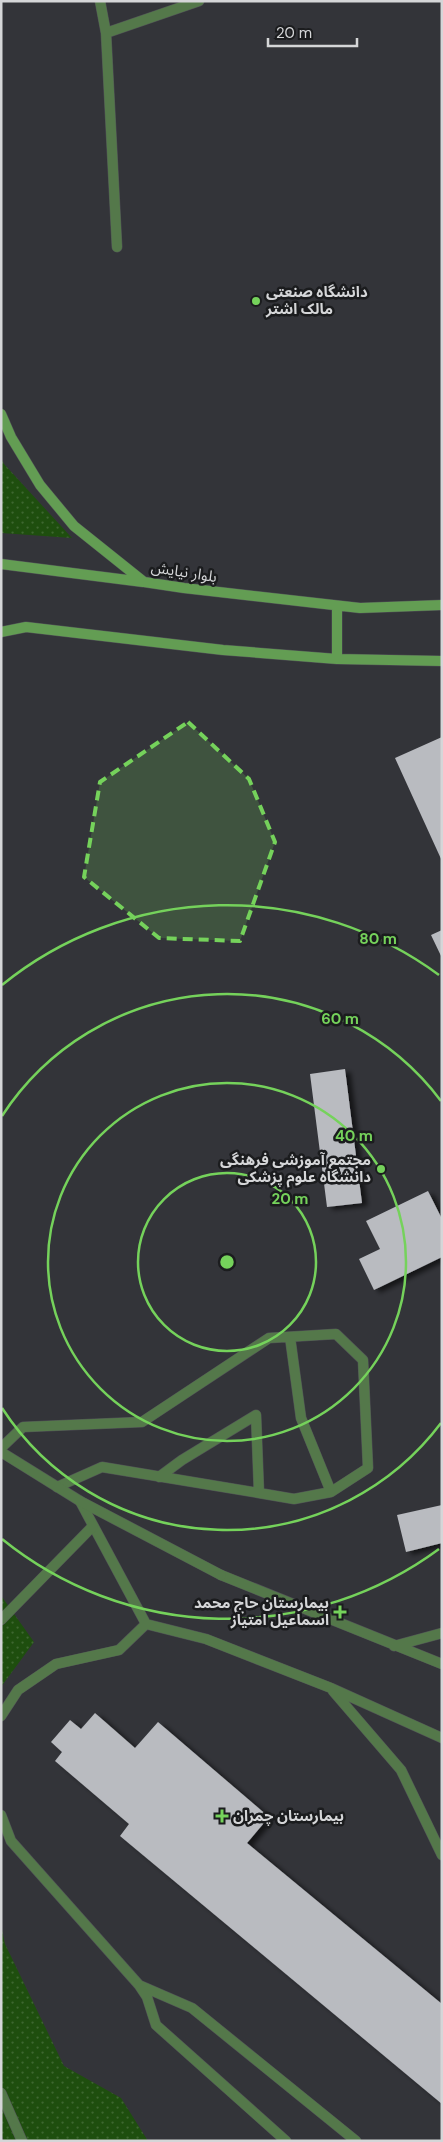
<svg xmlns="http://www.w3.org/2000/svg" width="443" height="2142" viewBox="0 0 443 2142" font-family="'DM Sans','Noto Sans Arabic',sans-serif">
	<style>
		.green { fill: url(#green-dots) }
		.building { fill: #b9bbc0; filter: url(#shadow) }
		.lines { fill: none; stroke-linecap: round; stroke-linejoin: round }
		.service-casing { stroke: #505156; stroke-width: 11 }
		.pedestrian-casing { stroke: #505156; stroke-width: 11 }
		.minor-casing { stroke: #505156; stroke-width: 11 }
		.secondary-casing { stroke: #505156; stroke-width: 11 }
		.service { stroke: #54784a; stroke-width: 10 }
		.pedestrian { stroke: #54784a; stroke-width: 10 }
		.minor { stroke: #54784a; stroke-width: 10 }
		.secondary { stroke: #639d53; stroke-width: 10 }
		.marked { fill: #75d25b; fill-opacity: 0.2; stroke: #75d25b; stroke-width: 4; stroke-dasharray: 10 6; stroke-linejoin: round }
		.ring { fill: none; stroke: #75d25b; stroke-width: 2.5 }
		.poi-dot { fill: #75d25b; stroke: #1b1c1e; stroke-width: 2 }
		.labels { text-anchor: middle; stroke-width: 5; stroke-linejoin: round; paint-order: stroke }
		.poi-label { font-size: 15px; font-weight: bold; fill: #d5d6d8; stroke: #1b1c1e; text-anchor: start }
		.street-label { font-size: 15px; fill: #d5d6d8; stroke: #1b1c1e }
		.centre { fill: #75d25b; stroke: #1b1c1e; stroke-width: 2.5 }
		.ring-label { font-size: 15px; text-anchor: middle; font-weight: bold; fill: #75d25b; stroke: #1b1c1e; stroke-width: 5; stroke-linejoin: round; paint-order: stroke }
	</style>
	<defs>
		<pattern id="green-dots" width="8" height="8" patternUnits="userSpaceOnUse" patternTransform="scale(1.25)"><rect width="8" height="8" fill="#1e4e0e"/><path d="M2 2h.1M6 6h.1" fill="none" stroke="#3e6730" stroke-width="1.8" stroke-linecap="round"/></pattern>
		<filter id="shadow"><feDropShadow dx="5.5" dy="3" stdDeviation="2.5" flood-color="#0009"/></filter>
	</defs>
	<rect width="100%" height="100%" fill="#333439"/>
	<!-- green -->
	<path class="green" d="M1,458L4,464L72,538L1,533Z
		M2,1597L34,1642L1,1687V1598Z
		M1,1926L5,1944L64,2066L121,2098L148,2141H4L1,2133Z"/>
	<!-- building -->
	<path class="building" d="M442,737V861L395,758Z
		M442,930V958L431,935Z
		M345,1069L362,1203L327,1207L310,1074Z
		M428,1191L442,1219V1257L374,1290L359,1259L380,1249L366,1221Z
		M442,1505V1543L406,1552L397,1515Z
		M95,1713L135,1748L158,1722L269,1817L247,1843L442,2004V2104L120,1836L129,1824L55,1761L62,1752L51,1742L70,1720L81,1729Z"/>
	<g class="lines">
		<defs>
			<path id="service" d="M290,1337L301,1418L331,1492
				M1,1448L23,1427L142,1422L269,1338L336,1334L363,1360L368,1468L331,1492L294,1499L259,1493L256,1415L182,1460L159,1477
				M57,1487L102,1467L259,1493
				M221,1575L442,1664
				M146,1624L206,1639L331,1688L442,1738
				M394,1646L442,1633
				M333,1691L401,1770L442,1855
				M1,1716L18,1690L56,1664L119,1650L146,1624L80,1501
				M1,1815L11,1841L139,1985L147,1997L156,2025L286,2141
				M139,1985L192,2008L356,2141"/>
			<path id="pedestrian" d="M1,1620L93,1526
				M1,2093L22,2141"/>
			<path id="minor" d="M100,1L106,33L199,1
				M106,33L117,247
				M1,1452L80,1501L221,1575"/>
			<path id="secondary" d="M1,414L11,437L40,485L74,526L144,582L184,588L360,608L442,605
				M1,564L143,582
				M337,606V659
				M1,632L26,627L223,650L337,659L442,661"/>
		</defs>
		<!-- service casing -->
		<use href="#service" class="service-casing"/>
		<!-- pedestrian casing -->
		<use href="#pedestrian" class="pedestrian-casing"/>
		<!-- minor casing -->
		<use href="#minor" class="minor-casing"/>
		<!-- secondary casing -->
		<use href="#secondary" class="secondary-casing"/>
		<!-- service -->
		<use href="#service" class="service"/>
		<!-- pedestrian -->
		<use href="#pedestrian" class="pedestrian"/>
		<!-- minor -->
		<use href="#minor" class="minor"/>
		<!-- secondary -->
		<use href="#secondary" class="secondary"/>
	</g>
	<!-- marked area -->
	<path class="marked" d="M188,722L249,779L275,842L240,941L159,938L84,877L100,782Z"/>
	<!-- distance rings -->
	<g class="ring">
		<circle cx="227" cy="1262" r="89"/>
		<circle cx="227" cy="1262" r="179"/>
		<path d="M441 1423A268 268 0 0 1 2 1408M2 1116A268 268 0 0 1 441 1101"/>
		<path d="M439 1549A357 357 0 0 1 2 1539M2 985A357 357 0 0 1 439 975"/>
	</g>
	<!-- markers -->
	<g class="poi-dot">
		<circle cx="256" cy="301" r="5"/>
		<circle cx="381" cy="1169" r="5"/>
		<path d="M337.5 1604.5h5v5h5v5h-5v5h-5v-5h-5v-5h5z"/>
		<path d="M219.5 1808.5h5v5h5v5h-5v5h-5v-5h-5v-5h5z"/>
	</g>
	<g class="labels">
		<!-- poi labels -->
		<g class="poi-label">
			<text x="266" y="297">دانشگاه صنعتی<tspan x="266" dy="17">مالک اشتر</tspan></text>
			<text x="371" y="1165" text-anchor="end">مجتمع آموزشی فرهنگی<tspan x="371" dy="17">دانشگاه علوم پزشکی</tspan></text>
			<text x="329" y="1608" text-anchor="end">بیمارستان حاج محمد<tspan x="329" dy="17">اسماعیل امتیاز</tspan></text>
			<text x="233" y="1821">بیمارستان چمران</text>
		</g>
		<!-- street labels -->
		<g class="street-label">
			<text transform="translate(184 572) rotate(9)" y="5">بلوار نیایش</text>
		</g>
	</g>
	<circle cx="227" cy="1262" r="8" class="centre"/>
	<g class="ring-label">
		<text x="378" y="944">80 m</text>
		<text x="340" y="1024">60 m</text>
		<text x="354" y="1141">40 m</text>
		<text x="290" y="1204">20 m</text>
	</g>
	<!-- border -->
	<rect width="443" height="2142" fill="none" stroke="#d5d6d8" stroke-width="5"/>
	<!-- scale -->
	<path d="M268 38v8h89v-8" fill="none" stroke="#d5d6d8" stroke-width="2.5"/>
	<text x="276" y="38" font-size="15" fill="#d5d6d8" stroke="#1b1c1e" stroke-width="4" paint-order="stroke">20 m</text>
</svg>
